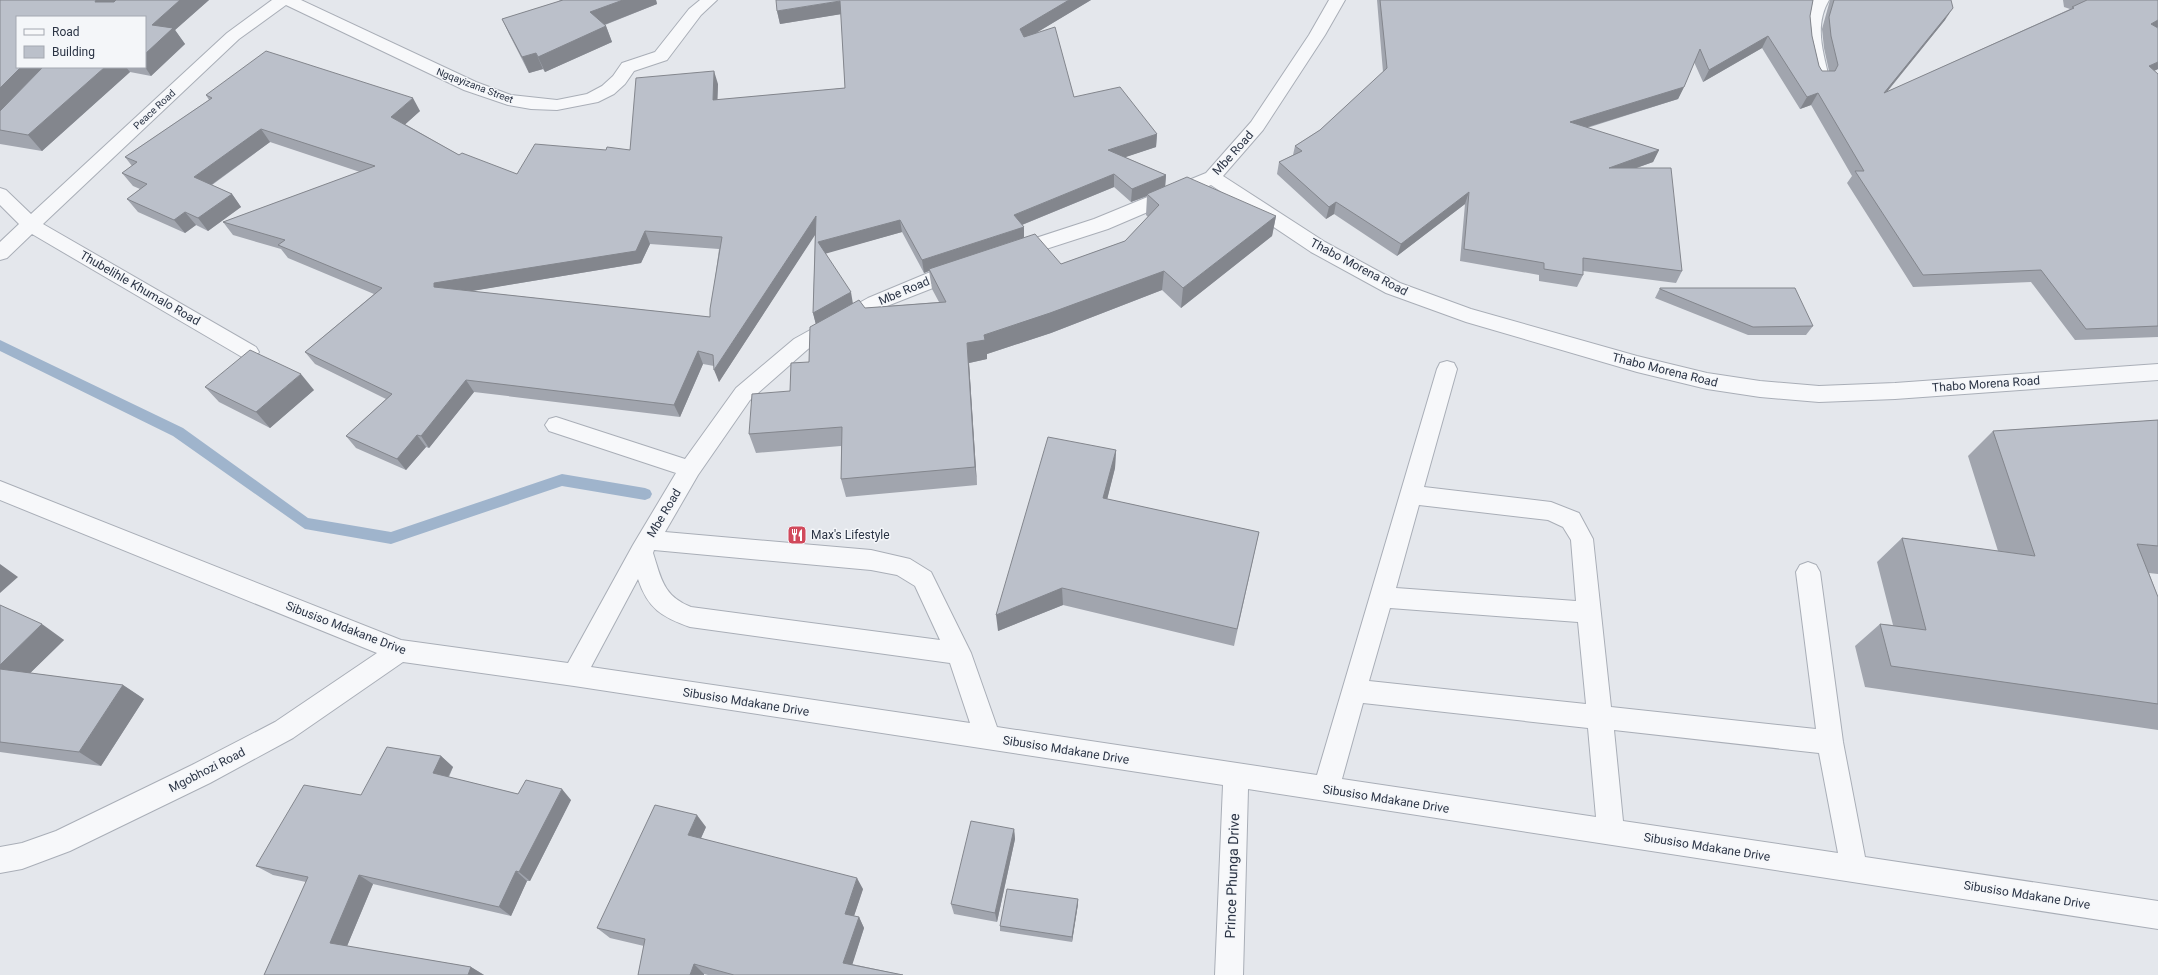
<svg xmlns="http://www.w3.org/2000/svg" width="2158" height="975" viewBox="0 0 2158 975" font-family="Roboto,sans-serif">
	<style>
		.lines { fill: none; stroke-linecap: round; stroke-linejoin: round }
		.stream { fill: #9fb4cc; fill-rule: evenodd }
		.minor-casing { stroke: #a9aeb7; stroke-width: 2 }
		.minor { fill: #f7f8fa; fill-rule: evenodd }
		.wall { fill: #a1a5ae; fill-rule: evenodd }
		.shaded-wall { fill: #83868d }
		.building { fill: #bbc0ca; stroke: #83868d; fill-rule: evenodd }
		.labels { text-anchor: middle; stroke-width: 3; stroke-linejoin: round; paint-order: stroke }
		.far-street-label { font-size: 10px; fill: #2b3445; stroke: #f4f6f9 }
		.street-label { font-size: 12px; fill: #2b3445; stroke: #f4f6f9 }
		.poi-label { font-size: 12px; fill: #2b3445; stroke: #f4f6f9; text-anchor: start }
		.near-street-label { font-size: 14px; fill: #2b3445; stroke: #f4f6f9 }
	</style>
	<rect width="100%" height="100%" fill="#e4e7ec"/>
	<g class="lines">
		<!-- stream -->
		<path class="stream" d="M0,340L183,428L308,518L391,532L562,474L645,488L650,490L652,494L650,498L645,500L562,486L391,544L305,529L173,436L0,351Z"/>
		<defs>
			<path id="minor" d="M272,0H301L476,82L511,95L557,100L587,94L602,86L613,76L622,63L655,52L689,9L700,0H717L701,15L667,60L634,71L625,84L614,94L598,102L557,110L531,109L508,105L464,90L286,5L239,39L43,224L256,347L259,352L256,357L249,360L242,357L32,234L7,258L0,260V242L19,224L0,205V188L6,190L31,214L227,33Z
				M1329,0H1345L1325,35L1263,130L1223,176L1325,242L1400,283L1471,309L1637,356L1707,373L1760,381L1819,386L1895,383L2158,364V380L1895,399L1819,402L1760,397L1707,389L1637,372L1466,322L1386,293L1311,252L1211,185L1108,229L1015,259L1008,257L1006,252L1008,247L1094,219L1206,173L1251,122L1309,35Z
				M1813,0H1829C1814,26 1823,51 1829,78L1827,82L1821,83L1815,82L1813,78C1807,51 1798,25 1813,0Z
				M959,263L966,265L969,270L966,275L882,308L841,329L808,349L750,400L698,475L665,532L871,550L910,559L931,572L971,653L997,727L1317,775L1437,369L1440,363L1447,361L1454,363L1457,369L1424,487L1551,502L1579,513L1593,539L1611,707L1816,729L1796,572L1800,565L1808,562L1816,565L1820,572L1843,742L1865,857L2158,901V929L1248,789L1243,975H1215L1223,785L574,686L403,662L293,738L210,783L70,851L22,869L0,873V847L22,843L56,831L192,765L275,722L377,653L0,500V481L401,640L568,663L633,545L676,473L549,431L545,425L549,419L556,417L685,459L736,388L794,339L868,298L928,273ZM1419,505L1548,520L1563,527L1571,540L1576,601L1396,588ZM654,550L871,570L897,575L915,586L940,640L691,607C663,596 661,578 653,553ZM638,579C648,609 662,617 690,627L950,663L970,723L591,667ZM1390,608L1578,622L1586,704L1369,681ZM1363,703L1588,728L1596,817L1342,779ZM1614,730L1819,753L1838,853L1623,821Z"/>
		</defs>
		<!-- minor casing -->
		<use href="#minor" class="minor-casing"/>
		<!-- minor -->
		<use href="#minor" class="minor"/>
	</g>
	<!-- wall -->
	<path class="wall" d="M0,0H209L175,30L185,44L151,76L130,72L42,151L0,144ZM17,17H145V67H17Z
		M559,0H656L657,4L605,25L606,26L612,42L545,72L543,69L529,73L509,34L502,19L560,1Z
		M1091,0L1036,33L1074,97L1157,134L1156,147L1125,157L1166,175L1165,187L1276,216L1272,236L1181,308L1162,290L1051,333L987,354V359L969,363L977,485L846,497L841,479V446L756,453L749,434L790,391L809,362L816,324L813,313L815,234L719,382L714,366L703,364L680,417L474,392L429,448L426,447L406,470L356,448L346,436L386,399L315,364L305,352L374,294L288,258L281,249L233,235L223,222L360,172L270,142L212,185L232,194L241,207L208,231L196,225L185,233L138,212L127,199L140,189L133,186L122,173L132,166L125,157L209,100L206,95L420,111L405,124L459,155L517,174L606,150H630L718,84L717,100L845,88L841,14L780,24L777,11ZM1114,187L1131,202L1147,196L1146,215L1148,217L1125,241L1061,264L1024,238L1022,225ZM902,232L924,273L929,271L932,289L939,302L865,308L853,304L825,253ZM650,244L719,249L710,317L471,291L641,263Z
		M1377,0H1813L1810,16L1812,36L1819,66L1822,71H1829L1824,48L1822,29L1830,0H1951L1945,20L1887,92L2070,9L2064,7L2063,0H2158V27L2157,28H2158V69L2154,71L2158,74V337L2075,340L2031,282L1913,287L1847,183L1852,176L1811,105L1800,109L1762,48L1703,82L1694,62L1684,87L1678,99L1587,128L1659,150L1653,162L1636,168L1682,271L1676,283L1583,271V275L1577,287L1539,281V275L1460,261L1465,204L1397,256L1334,214L1326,219L1277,174L1279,162L1293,155L1295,146L1320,130L1383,72Z
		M1660,288L1813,326L1806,335H1748L1655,298Z
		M205,387L314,390L270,428L219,402Z
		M2158,420V574L2149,573L2158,597V730L1865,687L1855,646L1880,624L1893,625L1877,562L1902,538L1998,551L1968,456L1993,431Z
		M1116,450L1115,468L1107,499L1259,532L1234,646L1063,605L998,631Z
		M0,605L64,640L30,673L123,685L144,699L101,766L0,752Z
		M441,756L453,767L449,777L518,794L571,800L530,881H527L511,916L373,884L347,946L471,967L484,975H264L306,882L273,875L256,866L361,795Z
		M706,827L701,838L863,889L854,916L859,917L864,928L852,964L903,975H708L704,974V975H638L644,946L610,938L597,928Z
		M1014,829L1015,839L997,922L954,914L951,904Z
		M1078,899V904L1072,942L1000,931V926Z"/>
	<!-- shaded-wall -->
	<path class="shaded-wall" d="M96,0H123L108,17L95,2Z
		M180,0H209L175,30L185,44L151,76L145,67V54L152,25Z
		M623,0H656L657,4L596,28L590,12Z
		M1069,0H1091L1021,42L1020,29Z
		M840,1L842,14L780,24L777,11Z
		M1953,8L1945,20L1876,105L1884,93Z
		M2158,20V27L2141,36L2151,24Z
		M606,26L612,42L545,72L538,57Z
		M1768,36L1762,48L1703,82L1709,70Z
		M536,53L543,69L529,73L522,57Z
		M2158,62V69L2139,78L2149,66Z
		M21,67H52L0,118V88Z
		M105,67H126L130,72L42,151L28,135Z
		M714,71L718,84L717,114L713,100Z
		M1684,87L1678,99L1565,134L1570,122Z
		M1818,93L1811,105L1800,109L1807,97Z
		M413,98L420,111L399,130L391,117Z
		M261,129L270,142L204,190L194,177Z
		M1157,134L1156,147L1108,163V150Z
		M1659,150L1653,162L1603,180L1609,168Z
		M1114,174V187L1014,228V215Z
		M1166,175L1165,188L1147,194V196L1131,202L1132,189Z
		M1469,192L1465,204L1397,256L1401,244Z
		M232,194L241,207L208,231L198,218Z
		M1336,202L1334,214L1326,219L1329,207Z
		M185,212L196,225L185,233L174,220Z
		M816,216L819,229L719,382L714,370Z
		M1276,216L1272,236L1181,308L1183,288Z
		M900,220L902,232L821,255L818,242Z
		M1024,227V240L929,269V271L924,273L922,260Z
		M645,231L650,244L641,263L442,296L434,287V283Z
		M1164,271L1162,290L1051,333L987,354V359L969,363L977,485L975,467L967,343L984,335Z
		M851,292L853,304L816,325L813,313Z
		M698,351L703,364L680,417L674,405Z
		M301,374L314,390L270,428L256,412Z
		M466,380L474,392L429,448L421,436Z
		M417,435L426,447L406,470L397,459Z
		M1116,450L1115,468L1103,516V498Z
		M0,564L18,577L0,593Z
		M1062,588L1063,605L998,631L996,615Z
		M42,624L64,640L20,683L0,670V665Z
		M123,685L144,699L101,766L79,752Z
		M441,756L453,767L445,783L433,773Z
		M562,789L571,800L530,881L519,872Z
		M697,815L706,827L697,847L688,835Z
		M1014,829L1015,839L997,922L995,913Z
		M516,871L527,881L511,916L499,907Z
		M359,875L373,884L345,951L330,943Z
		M857,878L863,889L851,925L845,914Z
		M1078,899V904L1072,942V937Z
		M859,917L864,928L850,972L843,963Z
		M694,964L704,974V975H690Z
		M471,967L484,975H468Z"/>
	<!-- building -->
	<path class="building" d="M0,0H96L95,2H114L116,0H180L152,25L173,28L145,54V17H17V67H21L0,88Z
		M563,0H623L590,12L606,26L538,57L536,53L522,57L502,19Z
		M776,0H1069L1020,29L1024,37L1055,27L1074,97L1120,87L1157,134L1108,150L1166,175L1132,189L1114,174L1014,215L1024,227L922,260L900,220L818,242L851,292L813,313L816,216L714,370L713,355L698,351L674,405L466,380L421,436L417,435L397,459L346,436L392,394L305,352L382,288L278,245L285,240L223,222L375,166L261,129L194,177L232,194L198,218L185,212L174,220L127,199L147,184L122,173L137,162L125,157L212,98L206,95L266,51L413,98L391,117L459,155L462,153L517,174L535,144L606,150L607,147L630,150L636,78L714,71L713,100L845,88L840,1L777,11ZM645,231L722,237L710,309V317L434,287V283L636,251Z
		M1380,0H1813L1810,16L1812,36L1819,66L1822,71H1835L1838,65L1831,36L1829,17L1834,0H1951L1953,8L1884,93L2074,8L2072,7L2087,0H2158V20L2151,24L2158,28V62L2149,66L2158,74V326L2086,329L2041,270L1923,275L1855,171H1864L1818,93L1807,97L1768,36L1709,70L1700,49L1684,87L1570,122L1659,150L1609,168H1671L1682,271L1583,258V275L1544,269V263L1464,249L1469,192L1401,244L1336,202L1329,207L1279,162L1302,151L1295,146L1320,130L1387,68Z
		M43,67H105L28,135L0,130V111Z
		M1187,177L1276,216L1183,288L1164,271L1050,313L984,335L985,340L967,343L975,467L841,479L842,427L749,434L752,394L790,391L791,363L809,362L810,327L859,300L865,308L946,302L929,269L1035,234L1061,264L1125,241L1159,205L1147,194Z
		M1660,288H1795L1813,326L1753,327L1660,289Z
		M250,350L301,374L256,412L205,387Z
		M2158,420V546L2137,544L2158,597V704L1891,666L1880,624L1926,630L1902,538L2035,556L1993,431Z
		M1048,437L1116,450L1103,498L1259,532L1237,629L1062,588L996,615Z
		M0,605L42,624L0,665Z
		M0,669L123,685L79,752L0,742Z
		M387,747L441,756L433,773L518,794L526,780L562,789L519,872L516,871L499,907L359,875L330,943L471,967L468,975H264L308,877L256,866L304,785L361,795Z
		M655,805L697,815L688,835L857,878L845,914L859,917L843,963L903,975H734L694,964L690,975H638L645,939L597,928Z
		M971,821L1014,829L995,913L951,904Z
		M1007,889L1078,899L1072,937L1000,926Z"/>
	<!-- icons -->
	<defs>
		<symbol id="restaurant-square" viewBox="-11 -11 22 22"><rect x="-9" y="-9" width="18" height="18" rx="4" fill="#d1495b" stroke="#f4f6f9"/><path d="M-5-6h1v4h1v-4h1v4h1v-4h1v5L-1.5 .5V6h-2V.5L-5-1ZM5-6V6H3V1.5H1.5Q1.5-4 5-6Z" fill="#fff"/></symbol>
	</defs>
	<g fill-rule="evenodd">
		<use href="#restaurant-square" x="786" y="524" width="22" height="22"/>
	</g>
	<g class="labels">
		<!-- far-street labels -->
		<g class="far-street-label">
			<text transform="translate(475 85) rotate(21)" y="4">Ngqayizana Street</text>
			<text transform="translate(154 109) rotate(-43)" y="4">Peace Road</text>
		</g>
		<!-- street labels -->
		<g class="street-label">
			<text transform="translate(1233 153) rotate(-48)" y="4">Mbe Road</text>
			<text transform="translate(1359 267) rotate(28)" y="4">Thabo Morena Road</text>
			<text transform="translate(140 288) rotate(30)" y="4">Thubelihle Khumalo Road</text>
			<text transform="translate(904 291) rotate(-23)" y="4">Mbe Road</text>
			<text transform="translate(1665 370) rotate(14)" y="4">Thabo Morena Road</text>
			<text transform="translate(1986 384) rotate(-4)" y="4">Thabo Morena Road</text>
			<text transform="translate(664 513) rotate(-59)" y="4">Mbe Road</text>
			<text transform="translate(346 628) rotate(21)" y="4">Sibusiso Mdakane Drive</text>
			<text transform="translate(746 702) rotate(9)" y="4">Sibusiso Mdakane Drive</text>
			<text transform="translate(1066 750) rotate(9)" y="4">Sibusiso Mdakane Drive</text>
			<text transform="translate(207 770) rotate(-27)" y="4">Mgobhozi Road</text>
			<text transform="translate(1386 799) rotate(9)" y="4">Sibusiso Mdakane Drive</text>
			<text transform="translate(1707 847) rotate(9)" y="4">Sibusiso Mdakane Drive</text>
			<text transform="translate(2027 895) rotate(9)" y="4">Sibusiso Mdakane Drive</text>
		</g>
		<!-- poi labels -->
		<g class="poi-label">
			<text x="811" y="539">Max's Lifestyle</text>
		</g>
		<!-- near-street labels -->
		<g class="near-street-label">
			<text transform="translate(1232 876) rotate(-88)" y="5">Prince Phunga Drive</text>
		</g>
	</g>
	<!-- legend -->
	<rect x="16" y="16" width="130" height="52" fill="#f4f6f9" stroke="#a4a8b1"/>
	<rect x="24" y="29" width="20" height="6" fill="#f7f8fa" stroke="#a4a8b1"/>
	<text x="52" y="36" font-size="12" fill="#2b3445">Road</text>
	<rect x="24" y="46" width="20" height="12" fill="#bbc0ca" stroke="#a4a8b1"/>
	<text x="52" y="56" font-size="12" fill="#2b3445">Building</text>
</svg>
